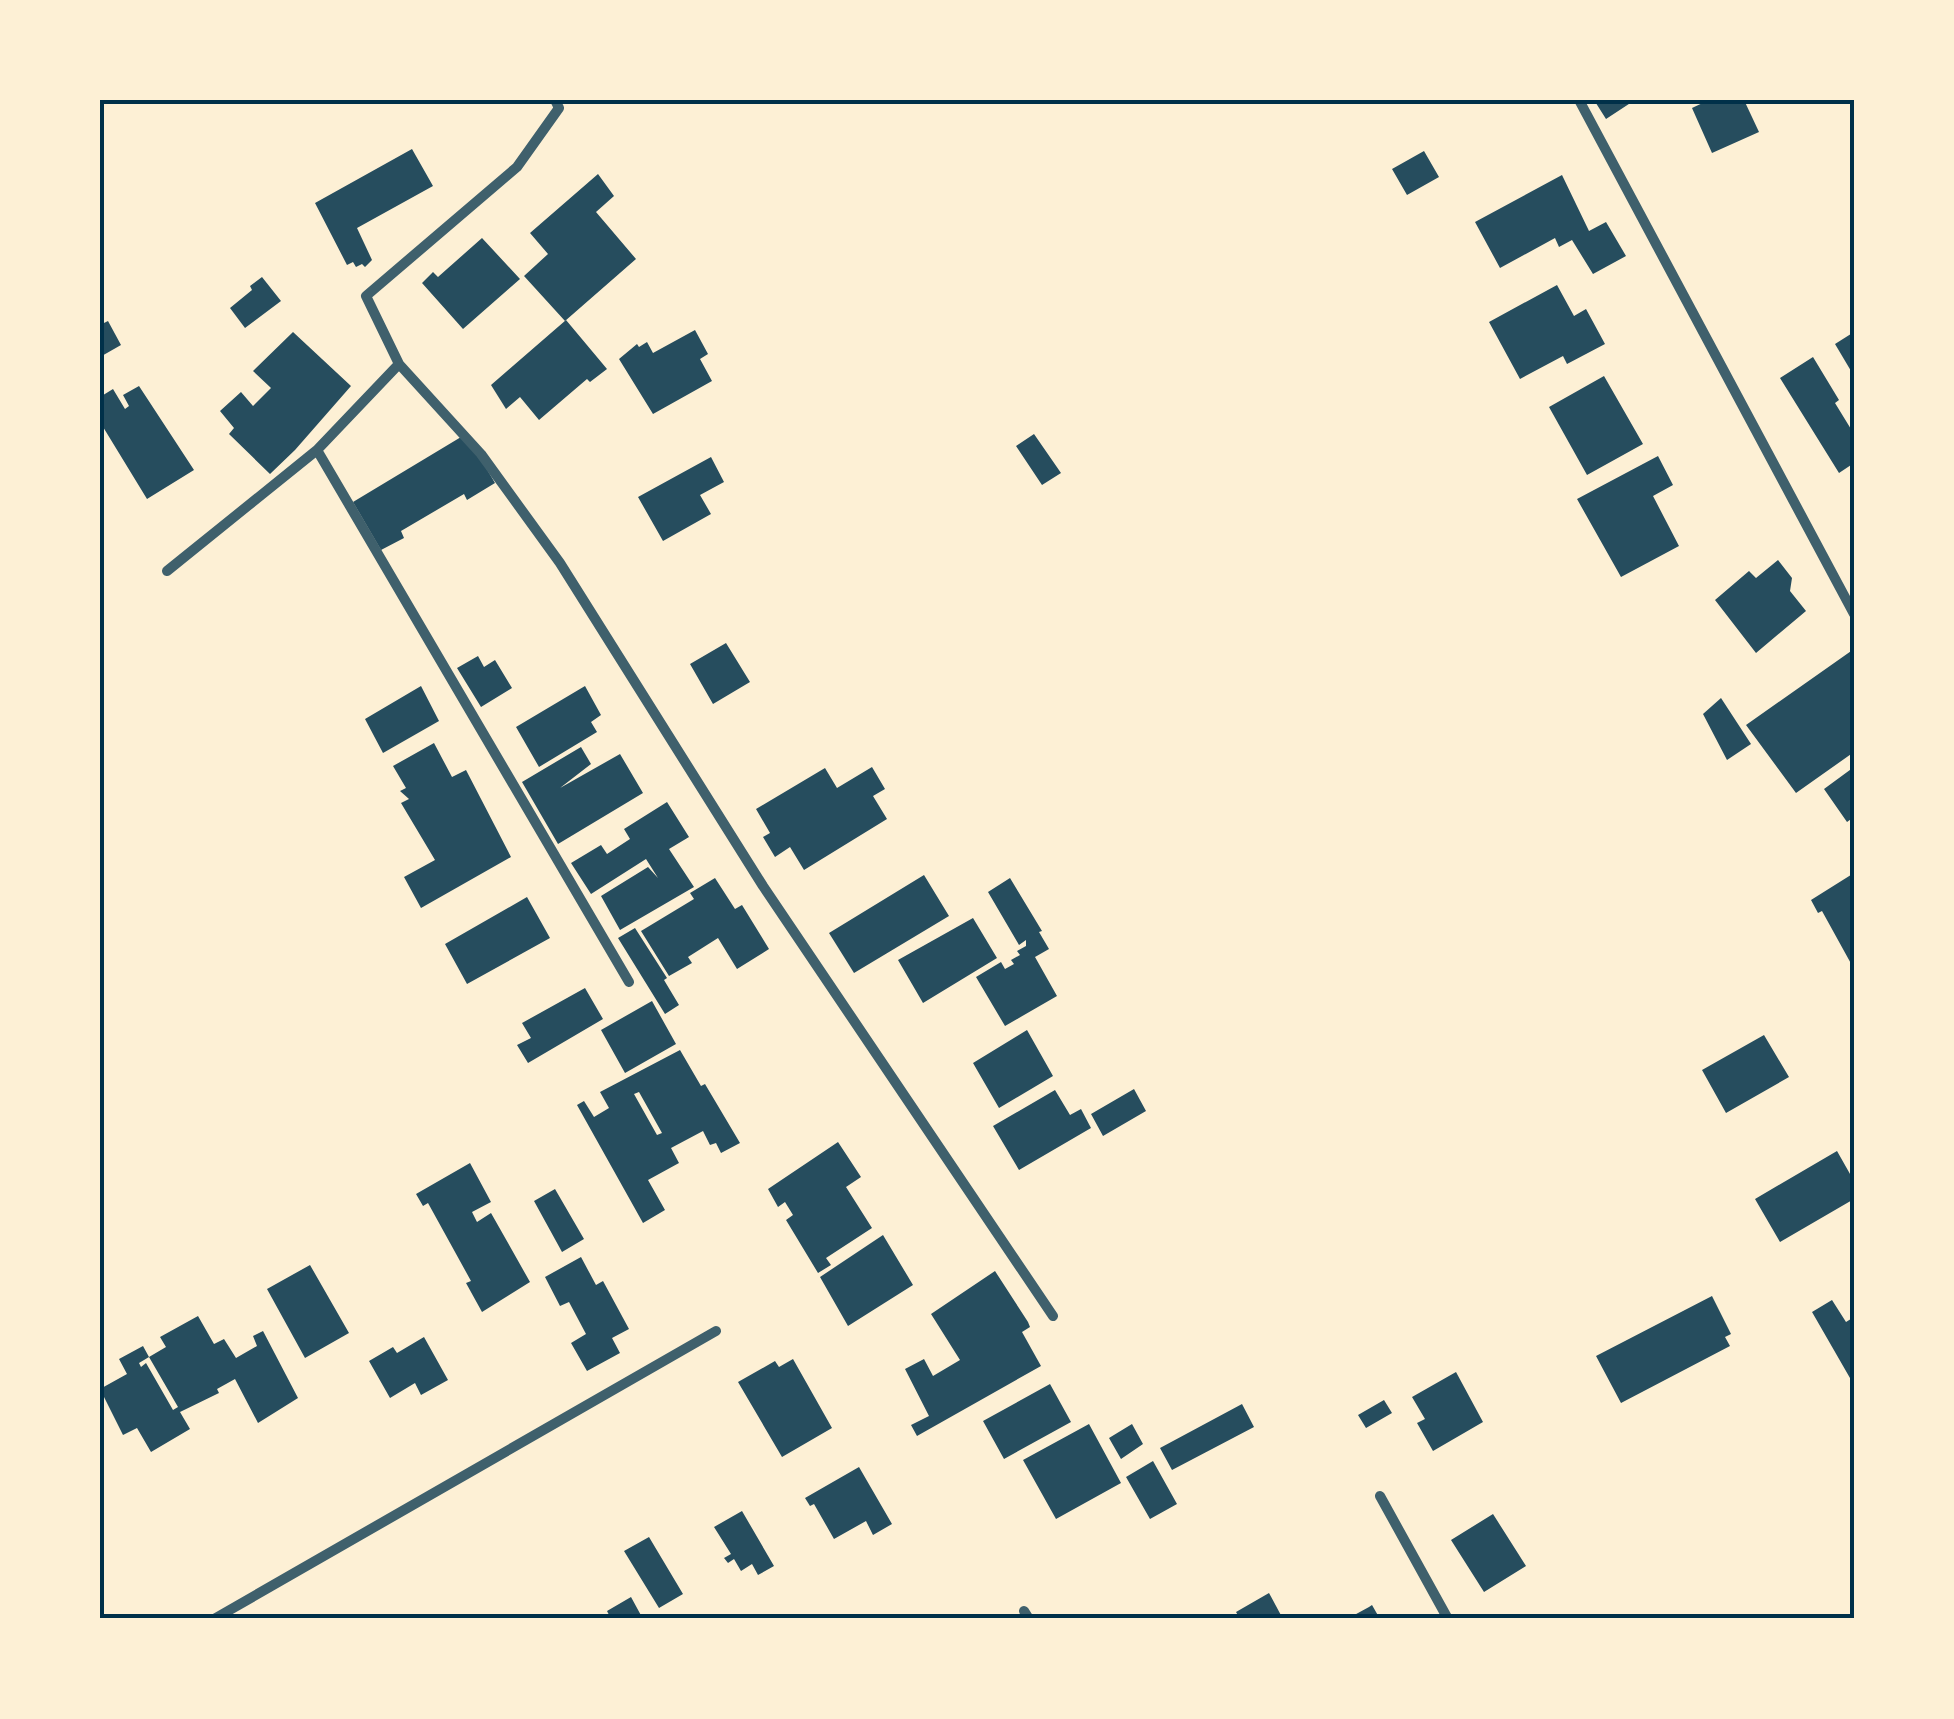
<svg xmlns="http://www.w3.org/2000/svg" width="1954" height="1719" viewBox="0 0 1954 1719" font-family="'Roboto Condensed',sans-serif">
	<style>
		.building { fill: #264d5e; fill-rule: evenodd }
		.lines { fill: none; stroke-linecap: round; stroke-linejoin: round }
		.minor { stroke: #3f606c; stroke-width: 10 }
		.neatline { fill: none; stroke: #003049; stroke-width: 4 }
	</style>
	<rect width="100%" height="100%" fill="#fdf0d5"/>
	<!-- building -->
	<path class="building" d="M1594,100H1635L1606,119Z
		M1709,100H1744L1759,132L1712,153L1692,108Z
		M412,149L433,186L357,228L372,260L365,267L362,264L356,267L353,262L347,265L315,203Z
		M1424,151L1439,177L1407,195L1392,169Z
		M598,174L614,196L596,212L636,259L565,321L524,276L548,254L530,233Z
		M1562,175L1589,231L1606,222L1626,256L1593,274L1572,240L1559,247L1555,238L1500,268L1475,222Z
		M482,238L520,279L463,329L422,283L433,272L438,277Z
		M262,277L281,301L245,328L230,308L252,290L250,286Z
		M1557,285L1574,316L1586,309L1605,344L1567,364L1563,356L1520,379L1489,322Z
		M566,320L607,369L590,382L587,379L539,420L520,397L506,409L491,385Z
		M108,321L121,345L100,357V325Z
		M695,330L708,354L700,359L712,381L653,414L619,359L637,344L639,347L647,342L653,353Z
		M293,332L351,386L295,450L270,474L229,434L234,428L220,411L241,392L253,406L271,388L253,371Z
		M1854,332V376L1835,344Z
		M1813,357L1839,400L1835,403L1854,434L1851,448L1854,463L1839,473L1780,378Z
		M1604,376L1643,444L1587,475L1549,407Z
		M139,386L194,470L147,499L100,422V397L113,389L125,409L129,406L123,395Z
		M466,434L495,483L467,500L464,494L401,531L404,538L381,550L353,502Z
		M1034,434L1061,473L1042,485L1016,446Z
		M1658,456L1673,485L1653,496L1679,546L1621,577L1577,499Z
		M711,457L724,482L700,495L711,514L663,541L638,497Z
		M1778,560L1792,578L1790,591L1806,611L1756,653L1715,600L1749,571L1756,578Z
		M726,643L750,682L713,704L690,664Z
		M1854,649V752L1796,793L1746,725Z
		M478,656L484,667L495,660L512,688L481,707L457,668Z
		M421,686L439,721L383,753L365,719Z
		M585,686L601,715L591,722L597,732L539,767L516,727Z
		M1721,698L1751,744L1727,760L1703,714Z
		M434,743L452,777L466,770L511,857L421,908L404,877L435,860L401,803L409,799L400,791L406,788L393,766Z
		M581,747L591,764L560,788L620,754L643,793L558,844L522,782Z
		M872,767L885,789L873,796L887,819L804,870L790,847L775,857L763,837L770,833L756,809L825,768L837,788Z
		M1854,767V817L1847,822L1824,789Z
		M667,802L689,837L669,849L694,887L620,930L601,896L648,867L658,878L646,859L591,894L571,863L601,845L607,854L630,839L624,829Z
		M1854,873V969L1822,911L1818,913L1811,900Z
		M924,875L949,916L854,973L829,933Z
		M715,878L735,909L742,905L769,949L737,969L718,938L688,957L692,963L669,976L641,931L694,899L690,893Z
		M1010,878L1042,931L1039,932L1049,949L1035,957L1057,996L1005,1026L976,977L1001,962L1005,969L1014,964L1011,960L1020,955L1017,951L1026,946V940L1019,945L988,892Z
		M527,897L550,938L467,984L445,944Z
		M973,918L997,958L923,1003L898,960Z
		M635,928L667,978L664,980L679,1005L665,1014L618,938Z
		M585,988L603,1019L528,1063L517,1045L531,1038L522,1023Z
		M652,1001L676,1044L625,1073L601,1030Z
		M1027,1030L1053,1076L999,1108L973,1063Z
		M1764,1035L1789,1077L1726,1113L1702,1070Z
		M680,1050L701,1086L705,1084L740,1143L721,1153L716,1143L710,1145L703,1131L671,1148L679,1163L648,1180L665,1210L643,1223L577,1105L584,1101L594,1117L609,1108L600,1092ZM639,1092L662,1133L657,1135L634,1094Z
		M1134,1089L1146,1111L1103,1136L1091,1114Z
		M1055,1090L1070,1115L1081,1109L1091,1128L1019,1170L993,1126Z
		M838,1142L861,1177L846,1187L872,1228L826,1258L831,1265L818,1273L786,1220L793,1215L785,1202L778,1207L768,1189Z
		M1837,1151L1854,1181V1199L1780,1242L1755,1199Z
		M470,1163L491,1202L472,1212L477,1222L491,1213L530,1282L482,1312L466,1283L471,1281L428,1203L423,1206L416,1194Z
		M555,1189L584,1239L562,1252L534,1201Z
		M883,1235L913,1285L848,1326L820,1277Z
		M581,1257L596,1285L603,1281L629,1329L612,1338L620,1353L587,1371L571,1343L586,1334L569,1302L560,1306L545,1277Z
		M310,1265L349,1333L305,1358L267,1289Z
		M995,1271L1028,1322L1030,1327L1022,1332L1041,1366L917,1436L911,1425L929,1416L905,1369L924,1359L933,1376L960,1360L931,1314Z
		M1712,1296L1731,1334L1725,1337L1730,1346L1621,1403L1596,1356Z
		M1832,1300L1846,1322L1854,1317V1385L1812,1312Z
		M198,1316L214,1344L224,1339L236,1358L257,1346L253,1336L263,1331L298,1398L258,1423L235,1379L217,1389L219,1393L180,1412L190,1429L151,1452L137,1428L123,1435L100,1389L127,1374L119,1359L143,1346L149,1357L166,1347L160,1337ZM149,1357L178,1407L173,1410L146,1363L141,1367L139,1363Z
		M424,1337L448,1380L421,1395L415,1383L390,1398L369,1361L393,1347L397,1353Z
		M793,1359L832,1428L782,1457L738,1382L775,1361L779,1367Z
		M1456,1372L1483,1422L1433,1451L1417,1423L1425,1419L1412,1397Z
		M1050,1384L1071,1422L1004,1459L983,1421Z
		M1384,1400L1392,1413L1366,1428L1358,1415Z
		M1242,1404L1254,1427L1172,1470L1160,1448Z
		M1089,1424L1121,1483L1056,1519L1023,1460Z
		M1132,1424L1143,1444L1121,1459L1109,1438Z
		M1153,1461L1177,1504L1150,1519L1126,1477Z
		M859,1467L892,1524L873,1535L866,1521L834,1539L814,1504L810,1506L805,1498Z
		M742,1511L774,1566L758,1575L752,1564L741,1571L734,1559L728,1563L724,1558L731,1554L714,1527Z
		M1493,1514L1526,1566L1484,1592L1451,1540Z
		M649,1537L683,1594L659,1608L624,1551Z
		M1269,1593L1283,1619H1240L1236,1612Z
		M631,1597L643,1619H611L607,1611Z
		M1372,1605L1380,1619H1347L1369,1607Z"/>
	<g class="lines">
		<!-- minor -->
		<path class="minor" d="M555,100L559,108L517,167L366,296L399,364L481,454L560,563L763,886L1053,1316
			M1579,100L1854,614
			M317,450L629,982
			M167,571L317,450L399,364
			M1380,1496L1448,1619
			M1024,1611L1029,1619
			M214,1619L716,1331"/>
	</g>
	<!-- border -->
	<rect width="1954" height="1719" fill="none" stroke="#fdf0d5" stroke-width="205"/>
	<rect x="102" y="102" width="1750" height="1514" class="neatline"/>
</svg>
